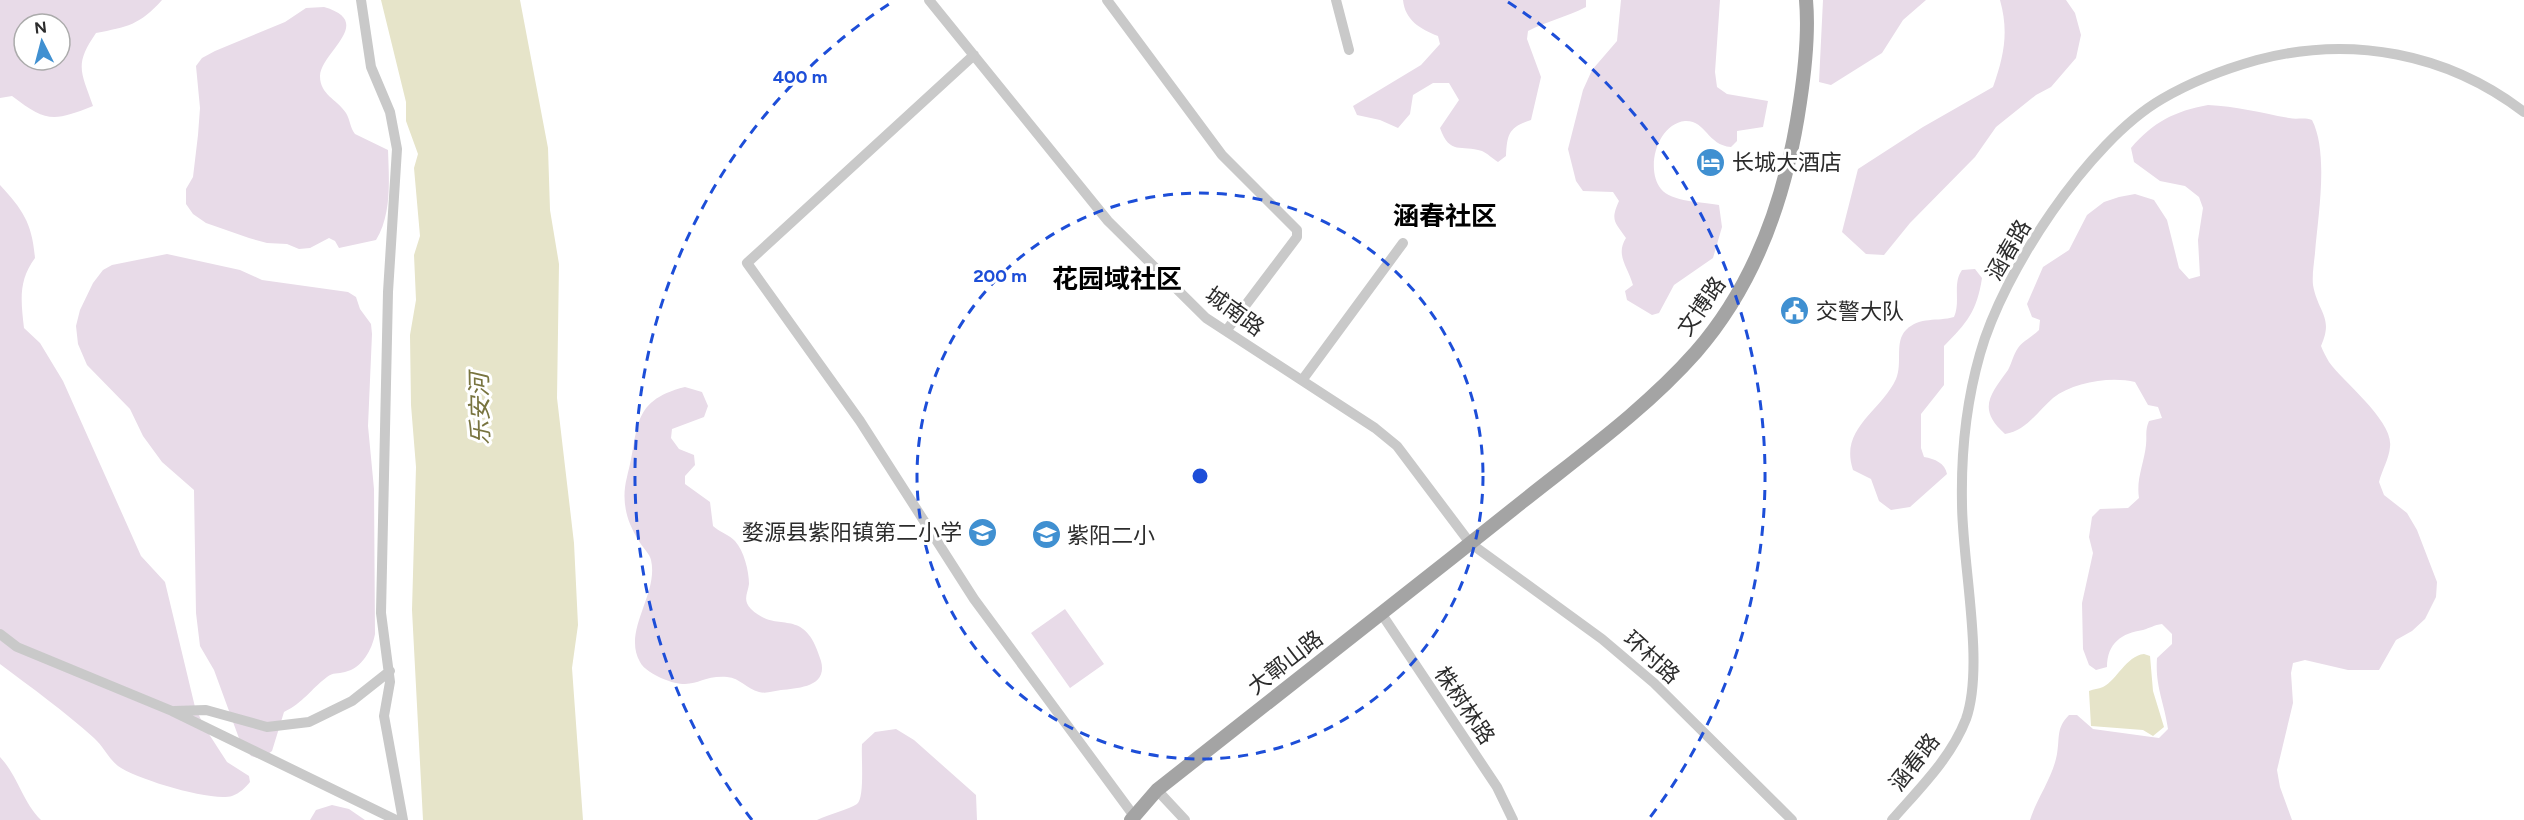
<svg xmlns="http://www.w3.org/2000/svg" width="2524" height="820" viewBox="0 0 2524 820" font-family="Figtree,'Noto Sans SC',sans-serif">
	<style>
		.green { fill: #e8dbe8; fill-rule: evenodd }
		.water { fill: #e6e4c9 }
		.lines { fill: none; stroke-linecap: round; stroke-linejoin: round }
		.minor { stroke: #c9c9c9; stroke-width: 10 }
		.major { stroke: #a4a4a4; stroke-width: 14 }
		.ring { fill: none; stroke: #1d4ed8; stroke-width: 3; stroke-dasharray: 10 8 }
		.labels { text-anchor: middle; stroke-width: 6; stroke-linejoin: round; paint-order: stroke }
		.poi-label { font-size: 22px; fill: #2c2c2c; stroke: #fff; text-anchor: start }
		.street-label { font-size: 22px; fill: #2c2c2c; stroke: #fff }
		.water-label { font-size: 24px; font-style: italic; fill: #78743f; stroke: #fff }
		.quarter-label { font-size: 26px; font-weight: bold; fill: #000; stroke: #fff }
		.centre { fill: #1d4ed8; stroke: #fff; stroke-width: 3 }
		.ring-label { font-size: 18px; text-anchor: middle; font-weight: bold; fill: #1d4ed8; stroke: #fff; stroke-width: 6; stroke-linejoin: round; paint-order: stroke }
	</style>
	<rect width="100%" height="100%" fill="#fff"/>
	<!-- green -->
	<path class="green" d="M0,0H162C140,25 127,27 96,33C74,65 81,71 93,106C53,122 46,122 12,96L0,98ZM24,24H60V60H24Z
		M1403,0H1586V7C1567,17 1547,21 1528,31L1527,39L1541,77L1531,120C1509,127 1507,134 1506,156L1498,162C1493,159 1487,153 1482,151C1461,144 1450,156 1440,128L1459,100L1449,83H1433L1413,95L1410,114L1398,128L1380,120L1357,115L1353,106L1421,65L1440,44L1438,36C1420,29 1405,20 1403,0Z
		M1621,0H1720L1715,72L1717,87L1727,94L1768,101L1763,127L1737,131V141L1731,147C1707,145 1706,120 1685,121C1657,124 1645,169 1661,189C1671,202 1703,202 1719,205L1722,227L1713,258L1674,285L1659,313L1652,315L1627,300L1625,291L1633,285C1628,267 1615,255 1626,238C1615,222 1610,221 1619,201L1613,192L1583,191L1576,181L1568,149L1583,90L1592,70L1617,41Z
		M1823,0H1926L1903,20L1882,53L1831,85L1819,82Z
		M2000,0H2066L2075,13L2081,35L2076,58L2051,87L2036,95L1996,127L1975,157L1910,223L1884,255L1866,254L1842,232L1858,169L1923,127L1993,87C2004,56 2009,32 2000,0Z
		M324,7C376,22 321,52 320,76C320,95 337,99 346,113C350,119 350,128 355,134L388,150C389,179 392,214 376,240L339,248L335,241L329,238L310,248L299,249L287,244L267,243L249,238L206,223L193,214L186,204V189L193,177L198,135L200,108L196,66L202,58L215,51L285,22L306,8Z
		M2208,105C2236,106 2261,113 2289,118C2297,120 2304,117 2312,120C2329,153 2318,216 2315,253C2314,263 2312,275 2313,285C2318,313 2334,317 2321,346C2323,351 2326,357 2329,362C2343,382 2394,421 2390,447C2389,459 2382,470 2379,482L2384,495L2407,513L2417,530L2437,582L2436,597L2425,619L2412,631L2396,640L2379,670H2348L2305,660L2293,663L2291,673L2293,703L2277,770L2280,787L2292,820H2030C2037,798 2053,777 2057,754C2060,737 2056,728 2069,715H2077L2093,729L2159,738L2168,729C2164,701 2155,687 2157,658L2172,644V634L2162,624C2154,625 2150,628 2143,630C2122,633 2107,643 2107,667L2096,670L2089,665L2083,649L2082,603L2093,553L2089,537L2092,517L2100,509L2128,508L2139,498C2136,479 2144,464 2146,445C2147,436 2145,430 2149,421L2162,418L2158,407L2148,405L2135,382C2111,376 2073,382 2053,398C2037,412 2026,431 2005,434C1977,409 1990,395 2008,370C2012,363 2013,355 2018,348C2022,342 2033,336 2039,330L2040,320L2032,317L2027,304L2043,267L2069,250L2087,215L2104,202L2119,197L2135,194L2154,200L2167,220L2179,268L2189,279L2200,276L2198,240L2203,208L2199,197L2185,186L2160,181L2134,162L2131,148C2153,122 2175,111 2208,105Z
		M0,185C23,210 32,223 35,258C18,281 21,301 24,328L40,343L63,381L141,556L165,582L195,707L205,728L227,762L249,776L250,782C245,788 240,793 232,796C211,802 136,779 118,766C109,759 103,746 94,738C64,711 32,688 0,664Z
		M167,254L240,270L262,280L348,292L356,297L360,309L371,324L372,334L368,426L374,489L375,634C372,650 362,668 345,672C338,674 333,672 327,677C310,690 304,702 284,712L272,751L261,759L251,756L240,741L214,670L200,646L196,613L194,490L162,462L143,436L130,409L87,365L78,344L76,326L80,310L93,283L103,270L112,265Z
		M1975,269L1982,278C1977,311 1967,323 1944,346V385L1921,414V448L1924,457C1935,459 1945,463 1947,474L1910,507L1891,510L1879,501L1871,479L1853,470C1839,428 1881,412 1896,379C1903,363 1894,342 1906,330C1920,316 1937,322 1954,317C1961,301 1952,284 1962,270Z
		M685,387L702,392L708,406L704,417L672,429L671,438L679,449L694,455L695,465L685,476V484L710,502L713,526C719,532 730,535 735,541C744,551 749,571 749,584C748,593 742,600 751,609C779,636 804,603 821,661C828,687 798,688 781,690C774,691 766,694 759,692C747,689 740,678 727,677C697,675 696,693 661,678C655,675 643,669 640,662C622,631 659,594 651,560C650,554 642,547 639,541C626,521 621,500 627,477C640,432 628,401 685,387Z
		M1065,609L1104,664L1070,688L1031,633Z
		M896,729L914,740L976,795L977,820H817C828,815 849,809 857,804C865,798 861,756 862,744L875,732Z
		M0,757C18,776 22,801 41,820H0Z
		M332,805L349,809L365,820H310L316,810Z"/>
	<!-- water -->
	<path class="water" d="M381,0H520L548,148L550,210L559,264L557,398L574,543L578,625L572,668L583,820H423L412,610L416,467L411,405L410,335L416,300L414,255L420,236L414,168L418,154L406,121V102Z
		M2144,654L2150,656L2153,691L2164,727L2153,736L2143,730L2091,726L2089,691C2094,689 2098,689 2103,687C2117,680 2126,656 2144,654Z"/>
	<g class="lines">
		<!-- minor -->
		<path class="minor" d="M361,0L371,67L390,112L397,149L388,292L381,613L390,682L384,716L403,820
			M929,0L1108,221L1206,318L1375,428L1397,446L1470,543L1602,639L1654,683L1792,820
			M1107,0L1222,155L1297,230V237L1226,331
			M1336,0L1349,50
			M974,55L747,263L860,421L974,599L1134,816
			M1303,379L1403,243
			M1381,613L1497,787L1513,820
			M0,634L17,647L172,711L396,820
			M174,711L206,710L267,727L309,722L352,701L390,671
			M1157,790L1185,820
			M1892,820C1919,789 1951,758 1966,719C1985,665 1962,563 1962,503C1961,453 1966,403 1980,354C2003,272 2088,142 2162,99C2191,82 2225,69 2257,60C2351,35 2447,53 2524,112"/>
		<!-- major -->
		<path class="major" d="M1131,820L1157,790C1275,697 1394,604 1512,510C1574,460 1643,412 1696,352C1757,282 1787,192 1800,102C1805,69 1809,33 1806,0"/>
	</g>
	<!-- distance rings -->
	<g class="ring">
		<circle cx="1200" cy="476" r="283"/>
		<path d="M752 820A565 565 0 0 1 892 2M1508 2A565 565 0 0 1 1648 820"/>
	</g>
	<!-- icons -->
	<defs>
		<symbol id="hotel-disc" viewBox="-11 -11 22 22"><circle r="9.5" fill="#4090d1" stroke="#fff"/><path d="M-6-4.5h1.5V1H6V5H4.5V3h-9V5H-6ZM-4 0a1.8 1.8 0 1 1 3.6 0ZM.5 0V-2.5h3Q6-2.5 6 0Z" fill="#fff"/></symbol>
		<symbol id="civic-disc" viewBox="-11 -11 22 22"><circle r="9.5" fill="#4090d1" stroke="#fff"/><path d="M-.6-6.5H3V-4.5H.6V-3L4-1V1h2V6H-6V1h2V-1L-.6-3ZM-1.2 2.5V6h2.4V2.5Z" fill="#fff"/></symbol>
		<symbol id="school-disc" viewBox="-11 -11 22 22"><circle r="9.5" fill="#4090d1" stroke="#fff"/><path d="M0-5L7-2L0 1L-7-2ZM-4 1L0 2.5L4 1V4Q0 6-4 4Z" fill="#fff"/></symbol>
	</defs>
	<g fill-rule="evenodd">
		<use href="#hotel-disc" x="1694" y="146" width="33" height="33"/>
		<use href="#civic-disc" x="1778" y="294" width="33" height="33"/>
		<use href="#school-disc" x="966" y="516" width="33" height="33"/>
		<use href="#school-disc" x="1030" y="518" width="33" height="33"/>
	</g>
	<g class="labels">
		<!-- poi labels -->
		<g class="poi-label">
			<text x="1732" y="170">长城大酒店</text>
			<text x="1816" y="319">交警大队</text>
			<text x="962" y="540" text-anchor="end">婺源县紫阳镇第二小学</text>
			<text x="1067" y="543">紫阳二小</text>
		</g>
		<!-- street labels -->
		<g class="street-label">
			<text transform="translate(2008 250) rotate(-60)" y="8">涵春路</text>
			<text transform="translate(1701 306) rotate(-55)" y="8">文博路</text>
			<text transform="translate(1235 311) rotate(36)" y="8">城南路</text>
			<text transform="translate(1652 657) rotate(42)" y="8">环村路</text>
			<text transform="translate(1285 662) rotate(-38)" y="8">大鄣山路</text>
			<text transform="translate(1465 705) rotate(56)" y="8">株树林路</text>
			<text transform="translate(1914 762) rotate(-52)" y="8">涵春路</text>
		</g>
		<!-- water labels -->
		<g class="water-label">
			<text transform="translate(480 409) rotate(-91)" y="8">乐安河</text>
		</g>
		<!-- quarter labels -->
		<g class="quarter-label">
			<text x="1445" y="225">涵春社区</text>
			<text x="1117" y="288">花园域社区</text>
		</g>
	</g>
	<circle cx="1200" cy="476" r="9" class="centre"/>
	<g class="ring-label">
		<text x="800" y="83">400 m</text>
		<text x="1000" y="282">200 m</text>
	</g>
	<!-- north arrow -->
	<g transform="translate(42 42) rotate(354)"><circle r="28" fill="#ffffff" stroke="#ababab" stroke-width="1.5"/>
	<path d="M0-4.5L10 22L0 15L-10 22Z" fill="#4090d1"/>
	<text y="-9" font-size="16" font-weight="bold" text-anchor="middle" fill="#2c2c2c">N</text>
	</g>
</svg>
